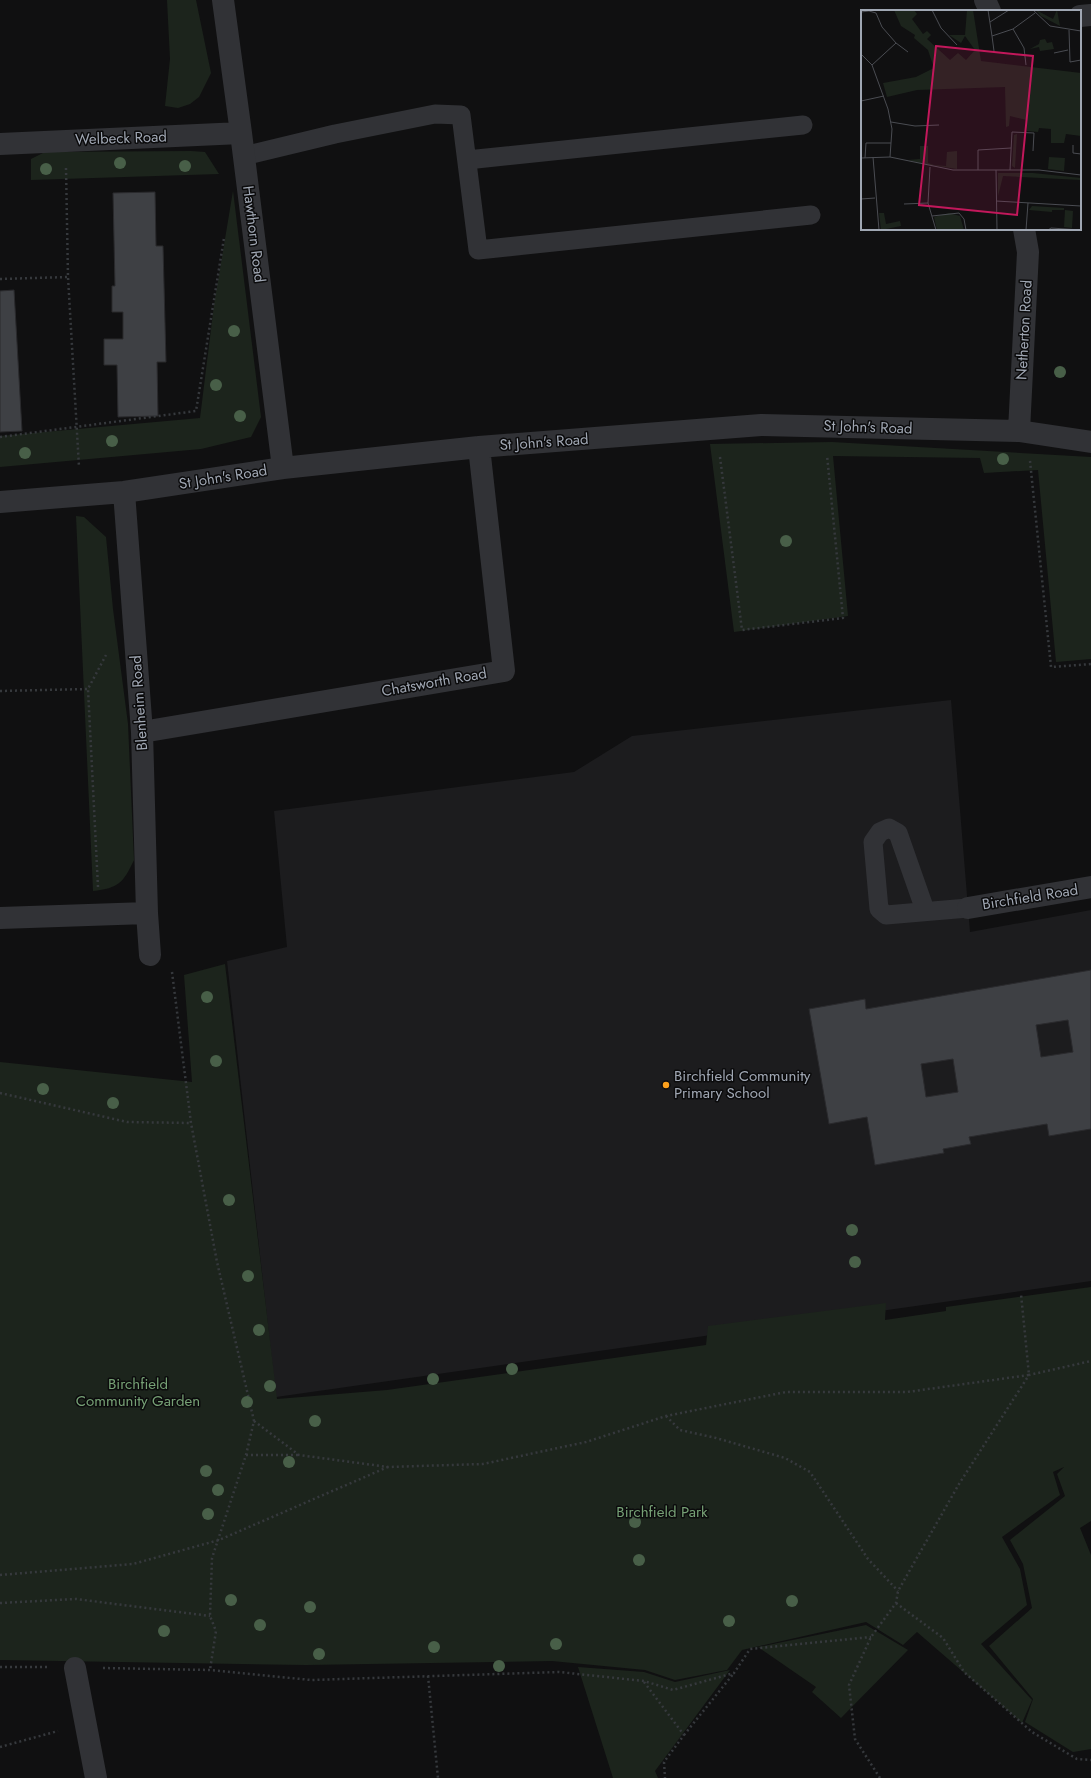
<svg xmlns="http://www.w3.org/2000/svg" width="1091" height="1778" viewBox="0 0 1091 1778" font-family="Jost,sans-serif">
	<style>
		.built { fill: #1c1c1e }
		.green { fill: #1c241c }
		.building { fill: #3e4044; stroke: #2a2a2d; fill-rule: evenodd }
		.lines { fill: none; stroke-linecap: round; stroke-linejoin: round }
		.path { stroke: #36393d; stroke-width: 2.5; stroke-dasharray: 2 3; stroke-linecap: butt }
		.lane { stroke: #313236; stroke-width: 19 }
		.street { stroke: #313236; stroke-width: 22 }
		.tree { fill: #485f48 }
		.poi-dot { fill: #fda01c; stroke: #0b0b0c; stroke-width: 1.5 }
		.labels { text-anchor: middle; stroke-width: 3; stroke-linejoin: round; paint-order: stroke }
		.street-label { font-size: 15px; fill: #a0a7b3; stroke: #0b0b0c }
		.poi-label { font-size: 15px; fill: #a0a7b3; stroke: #0b0b0c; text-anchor: start }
		.park-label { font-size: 15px; fill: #76a075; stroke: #0b0b0c }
		.inset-road { fill: none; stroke: #4a4c52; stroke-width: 1 }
		.view { fill: #c2185b; fill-opacity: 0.15; stroke: #c2185b; stroke-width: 2 }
		.inset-edge { fill: none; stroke: #a0a7b3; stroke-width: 2 }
	</style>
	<rect width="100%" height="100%" fill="#101011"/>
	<!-- built -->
	<path class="built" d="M951,700L970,932L1091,910V1281L276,1397L227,961L287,947L274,811L574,772L632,736Z"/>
	<!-- green -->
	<path class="green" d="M167,0H196L211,73L199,97L190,104L178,108L165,106L170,59Z
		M191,151L205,152L219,174L31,180V159L45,152Z
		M233,191L261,417L251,437L201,449L0,467V436L200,418L214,305Z
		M832,442L1091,457V659L1056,662L1038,470L984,473L980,458L833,456L848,616L734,632L710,444Z
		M76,516L84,517L106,537L113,609L128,724L134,860C123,883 119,888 93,891Z
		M225,964L277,1399L387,1390L706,1345L708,1326L886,1303L885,1320L946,1311V1307L1091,1287V1521L1080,1528L1091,1555V1749L1073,1752L1025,1722L1033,1699L989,1646L1032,1608L1023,1564L1010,1540L1065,1496L1057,1474L1064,1467L1053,1472L1060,1495L1002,1537L1020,1569L1027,1605L981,1644L1032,1700L1022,1723L917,1632L903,1645L866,1622L742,1650L727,1670L675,1680L645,1670L552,1661L306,1665L0,1660V1062L192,1082L184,975Z
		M866,1625L908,1650L841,1718L812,1692L816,1687L758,1647Z
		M578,1667L644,1672L675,1682L730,1670L655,1771L658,1778H613Z"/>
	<!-- building -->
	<path class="building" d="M155,192L156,246H163L166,362H157L158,416L118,417L117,365H104V339H123V312H112V286H115L113,193Z
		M14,290L22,431L0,432V291Z
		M1091,970V1129L1049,1136L1047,1124L969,1137L971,1144L943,1149L944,1153L875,1165L867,1117L829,1124L809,1009L865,999L866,1009ZM1068,1020L1073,1052L1041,1057L1036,1025ZM953,1059L958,1092L926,1097L921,1064Z"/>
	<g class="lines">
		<!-- path -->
		<path class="path" d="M66,168L68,277L79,467
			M0,279L68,277
			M0,437L196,411L224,238
			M720,457L742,630L843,618L827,455
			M1030,461L1051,667L1091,664
			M0,691L88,689
			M98,887L88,689L106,655
			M172,972L191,1123L217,1262L254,1421L246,1455L212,1558L210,1616L216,1631L210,1670
			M0,1093L127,1122L191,1123
			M666,1416L680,1430L716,1438L785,1458L810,1472L868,1559L898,1591
			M254,1421L299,1455L388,1467L483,1464L586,1442L666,1416L786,1392H907L1029,1375L1021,1294
			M246,1455H299
			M0,1575L133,1564L219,1540L388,1467
			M0,1603L76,1599L210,1616
			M896,1603L943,1638L964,1672L1032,1732L1077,1759L1091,1760
			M0,1667H48
			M103,1668L210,1670L311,1680L559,1672L644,1681L673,1690L734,1673L750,1649L871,1637
			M428,1676L438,1778
			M644,1682L684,1735L664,1762L665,1778
			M684,1735L734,1673
			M0,1747L58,1731
			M880,1778L855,1739L849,1685L871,1637L896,1603L898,1591L959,1484L1029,1375L1091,1361"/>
		<!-- lane -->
		<path class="lane" d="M244,156L335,134L435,114L461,115L478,250L811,215
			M467,160L803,125
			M925,910L898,833L889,828L880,832L873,842L879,909L886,915L968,908"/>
		<!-- street -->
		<path class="street" d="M223,0L241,133L283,468
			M985,0L990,11
			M1080,16L1091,15
			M0,144L241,133
			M1019,431L1028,252L1024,229
			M0,502L124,492L283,468L479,447L761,425L1019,431L1091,442
			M142,732L504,671L479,447
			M968,908L1091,887
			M147,913L150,955
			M0,918L147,913L142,732L124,492
			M75,1668L96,1778"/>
	</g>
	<!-- trees -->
	<g class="tree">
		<circle cx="120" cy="163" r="6"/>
		<circle cx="185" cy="166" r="6"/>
		<circle cx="46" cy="169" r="6"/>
		<circle cx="234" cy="331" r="6"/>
		<circle cx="1060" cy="372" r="6"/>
		<circle cx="216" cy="385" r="6"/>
		<circle cx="240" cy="416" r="6"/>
		<circle cx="112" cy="441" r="6"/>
		<circle cx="25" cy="453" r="6"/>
		<circle cx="1003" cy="459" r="6"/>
		<circle cx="786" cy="541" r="6"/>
		<circle cx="207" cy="997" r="6"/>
		<circle cx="216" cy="1061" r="6"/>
		<circle cx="43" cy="1089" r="6"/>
		<circle cx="113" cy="1103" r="6"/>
		<circle cx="229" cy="1200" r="6"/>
		<circle cx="852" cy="1230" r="6"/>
		<circle cx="855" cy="1262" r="6"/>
		<circle cx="248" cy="1276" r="6"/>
		<circle cx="259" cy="1330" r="6"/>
		<circle cx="512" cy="1369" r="6"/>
		<circle cx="433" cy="1379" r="6"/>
		<circle cx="270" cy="1386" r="6"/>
		<circle cx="247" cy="1402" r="6"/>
		<circle cx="315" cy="1421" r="6"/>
		<circle cx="289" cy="1462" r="6"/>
		<circle cx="206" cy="1471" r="6"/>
		<circle cx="218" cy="1490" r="6"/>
		<circle cx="208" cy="1514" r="6"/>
		<circle cx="635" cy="1522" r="6"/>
		<circle cx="639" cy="1560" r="6"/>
		<circle cx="231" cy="1600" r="6"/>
		<circle cx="792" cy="1601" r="6"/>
		<circle cx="310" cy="1607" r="6"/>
		<circle cx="729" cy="1621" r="6"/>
		<circle cx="260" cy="1625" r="6"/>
		<circle cx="164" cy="1631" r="6"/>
		<circle cx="556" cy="1644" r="6"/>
		<circle cx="434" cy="1647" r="6"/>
		<circle cx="319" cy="1654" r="6"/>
		<circle cx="499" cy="1666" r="6"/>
	</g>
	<!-- markers -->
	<circle class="poi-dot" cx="666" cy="1085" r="4"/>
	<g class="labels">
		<!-- street labels -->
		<g class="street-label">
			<text transform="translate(121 138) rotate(-2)" y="5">Welbeck Road</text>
			<text transform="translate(254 234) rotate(83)" y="5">Hawthorn Road</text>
			<text transform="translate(1024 330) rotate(-87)" y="5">Netherton Road</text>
			<text transform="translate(868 427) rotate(2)" y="5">St John's Road</text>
			<text transform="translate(544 442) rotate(-4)" y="5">St John's Road</text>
			<text transform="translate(223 477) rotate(-9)" y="5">St John's Road</text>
			<text transform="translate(434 682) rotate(-10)" y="5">Chatsworth Road</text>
			<text transform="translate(139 703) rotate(-94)" y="5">Blenheim Road</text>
			<text transform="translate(1030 897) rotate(-9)" y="5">Birchfield Road</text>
		</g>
		<!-- poi labels -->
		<g class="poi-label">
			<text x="674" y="1081">Birchfield Community<tspan x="674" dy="17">Primary School</tspan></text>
		</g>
		<!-- park labels -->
		<g class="park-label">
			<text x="138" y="1389">Birchfield<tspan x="138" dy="17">Community Garden</tspan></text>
			<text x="662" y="1517">Birchfield Park</text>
		</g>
	</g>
	<!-- overview -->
	<g transform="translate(861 10)">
		<rect width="220" height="220" fill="#101011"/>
		<path d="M33,0H53L56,4L51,9L62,24L66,21L70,25L66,29L89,50L97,43L105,50L114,40L104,26L100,33L88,25H104L106,0H112L120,51L220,63V126L205,124L203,133H190V119L178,118L177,122L166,121V110L149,106L148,116L145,117L144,77L56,80L26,87L22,73L55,67L73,58L67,40L53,28L54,25L40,16ZM175,0L192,9L196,0L199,16L180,6ZM184,29L186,33L191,32L193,39L179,41L178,37L169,39L178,34L179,30ZM156,124L154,158L151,156L153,125ZM59,136H67V153L73,155L85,156L86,142L96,141V159L63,154L47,150L59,149ZM188,147L204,148L203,161L187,159ZM137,163H172L220,168V170L142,166L137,186ZM171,196L203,198V200H191V202L168,200ZM204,200L212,201L211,218L203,217ZM18,203H23L25,214L39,211L40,216L20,220ZM88,203L99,206L103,220H76L73,207Z" fill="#1c241c"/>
		<path class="inset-road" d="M71,0L80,18L96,35M127,0L131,26L152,19L174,3M172,0L189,16L220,21M0,2L8,1L15,3L21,17L35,33L11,55M129,12L148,0M152,19L163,38L165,55M208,20L209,52L220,50M131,26L133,41M35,33L47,42M193,43L207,40M0,44L11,55L27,99L31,119L29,147M0,91L23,86M30,112L54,116L78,115M212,135V143L220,144M12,147L18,220M0,148L29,147L92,160H178L220,165M4,148L5,133H30M69,157L67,193L75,220M117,160V140L150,138M135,160L136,220M149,160L151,122L173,123L172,141M0,189L14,188M135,191L220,196M43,194L67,193M71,206L98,203L103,209L105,220M165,220L167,193M187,220L190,218L220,220"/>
		<path class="view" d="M75,36L172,46L156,205L58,195Z"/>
		<rect width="220" height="220" class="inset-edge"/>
	</g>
</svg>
